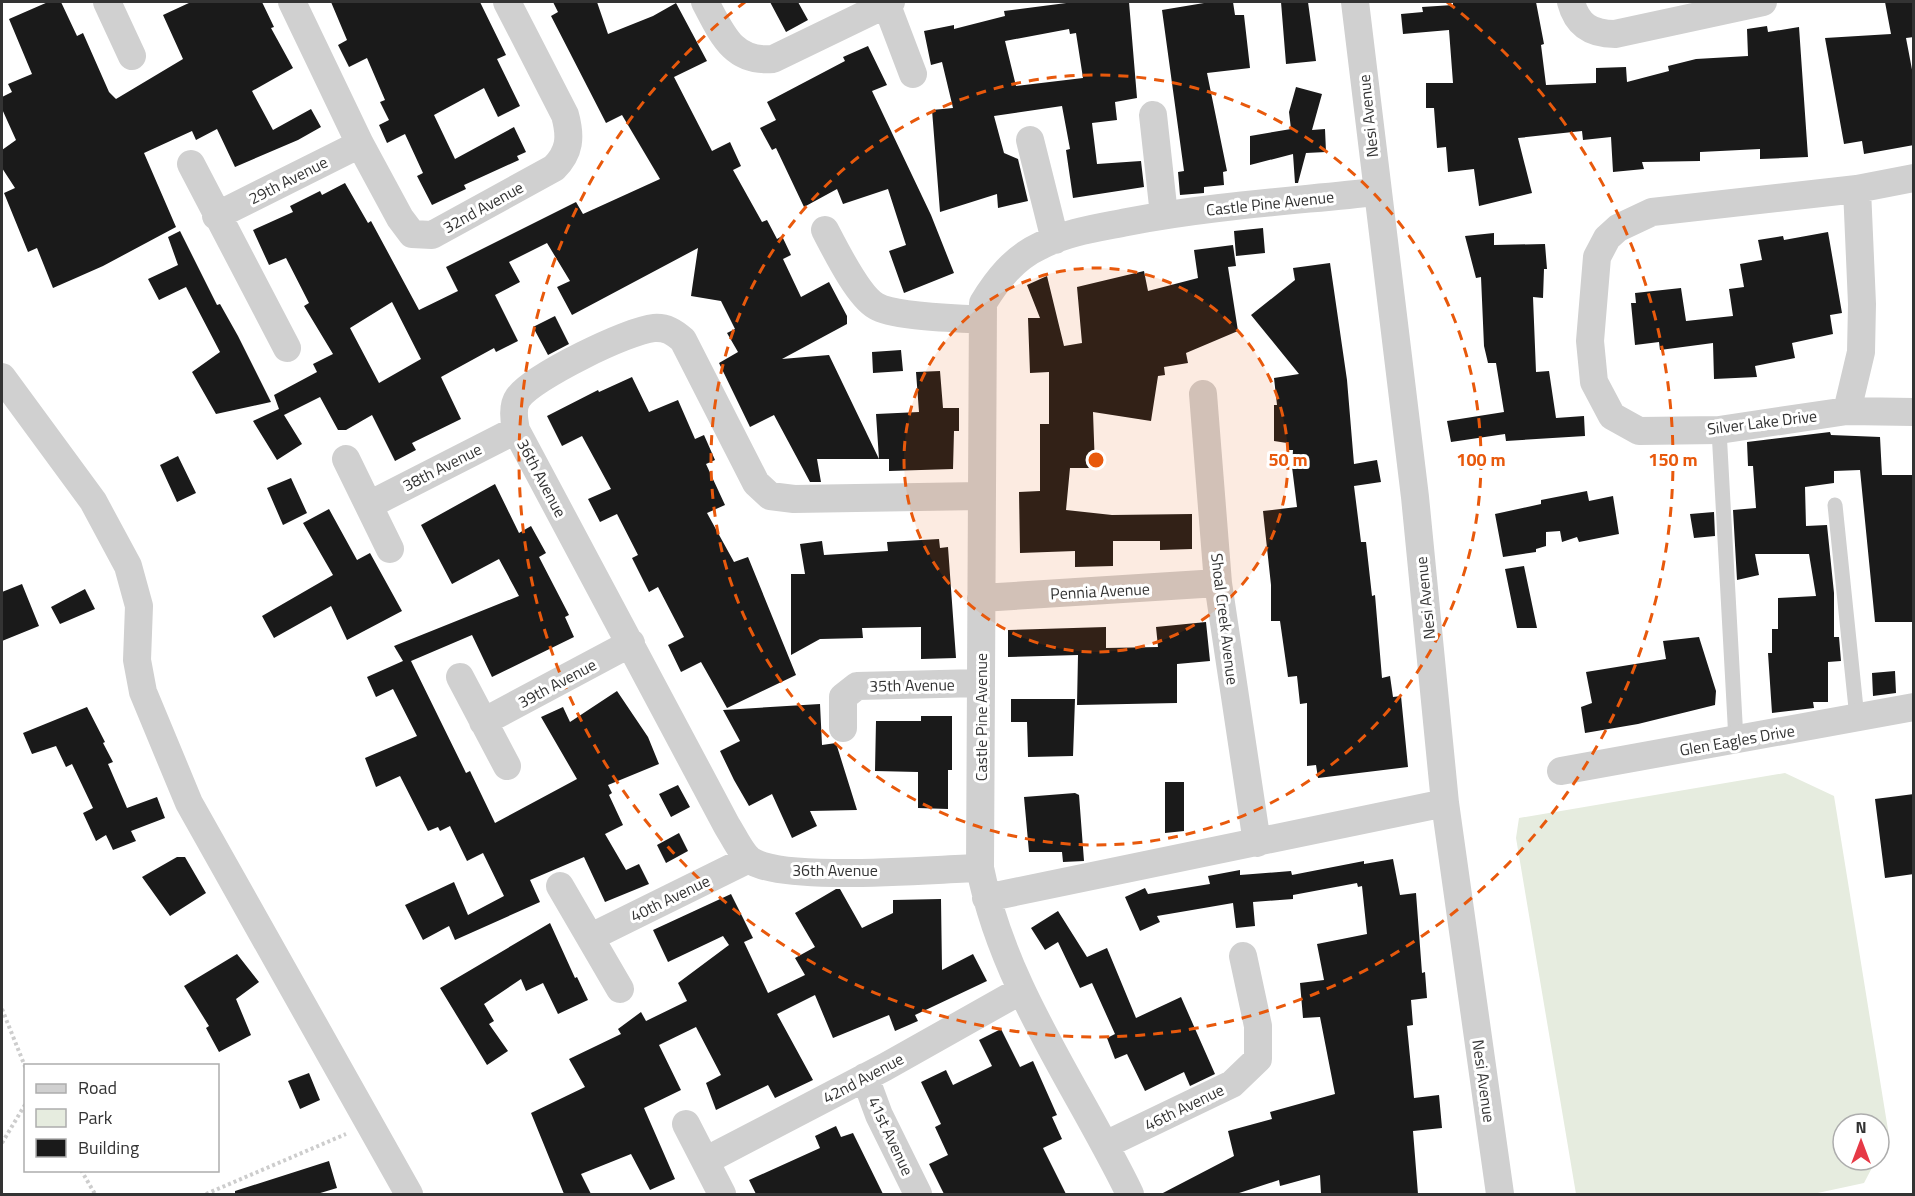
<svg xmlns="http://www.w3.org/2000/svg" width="1915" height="1196" viewBox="0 0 1915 1196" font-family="'Titillium Web',sans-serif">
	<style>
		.green { fill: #e6ecdf }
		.building { fill: #1a1a1a; fill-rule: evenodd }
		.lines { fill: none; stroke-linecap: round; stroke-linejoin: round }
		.path { stroke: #cdcdcd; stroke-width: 4; stroke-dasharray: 3 3; stroke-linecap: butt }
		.lane { stroke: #d0d0d0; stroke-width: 15 }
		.street { stroke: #d0d0d0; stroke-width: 28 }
		.ring { fill: none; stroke: #e8590c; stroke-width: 3; stroke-dasharray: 10 8 }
		.labels { text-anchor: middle; stroke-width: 6; stroke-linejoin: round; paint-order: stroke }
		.street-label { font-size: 16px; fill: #333; stroke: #fff }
		.centre { fill: #e8590c; stroke: #fff; stroke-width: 3 }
		.ring-label { font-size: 18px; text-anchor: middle; font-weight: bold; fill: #e8590c; stroke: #fff; stroke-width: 6; stroke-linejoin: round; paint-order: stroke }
	</style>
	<rect width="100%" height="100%" fill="#fff"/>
	<!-- green -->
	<path class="green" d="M1785,773L1834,796L1889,1136L1879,1155V1124H1843V1160H1876L1864,1183L1813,1194H1576L1516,838L1519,818Z"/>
	<!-- building -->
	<path class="building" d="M48,2H61L77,36L83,33L109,92L116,99L183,59L163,15L191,2H262L274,27L271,28L293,68L252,91L273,130L311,109L321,127L298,140L235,167L217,129L196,140L192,131L144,153L176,227L103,266L53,288L37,248L28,252L4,193L15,188L2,168V150L16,140L2,109V97L12,92L8,84L32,74L9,19Z
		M331,2H480L506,55L497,59L520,106L498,117L484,88L434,115L455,159L514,127L526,152L517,156L519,160L464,185L466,189L432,205L417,176L423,173L405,134L387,143L379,125L389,120L380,102L385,100L367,58L349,67L338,45L347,40Z
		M553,2H597L608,34L653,16L676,3L707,61L674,77L712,151L730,142L741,166L733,170L762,222L767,220L777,239L782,236L791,255L783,259L801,297L829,282L847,316V324L782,359L829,355L879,459L876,414L919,412L916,372L940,371L943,408H959V431H954L953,469L889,471V459H817L821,482H810L774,415L750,427L719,363L738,352L727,333L735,329L721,301L691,296L698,248L572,315L557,287L570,281L547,243L509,262L520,282L495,295L518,341L496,352L494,348L441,377L461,419L412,443L416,450L395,461L372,415L346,430H338L320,397L284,415L302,444L277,460L253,421L279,409L274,395L317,372L313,364L333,354L304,306L309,303L286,258L269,265L253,230L293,212L290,206L320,191L322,195L345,183L368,223L371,221L419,310L458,291L446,267L576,202L583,214L660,179L622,115L606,123L551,16L558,12ZM392,302L421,359L379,383L350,328Z
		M770,2H798L808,20L786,32Z
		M1074,2H1129L1137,98L1115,102L1117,120L1092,123L1097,164L1141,161L1144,187L1073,198L1066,150L1070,149L1062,106L994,116L1004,153L1018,159L1028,201L998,208L997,194L940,212L932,110L953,108L942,62L931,65L924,31L954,25V29L1005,16L1004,11ZM1069,29L1070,34L1076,33L1083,78L1016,86L1005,41Z
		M1210,2H1233L1235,15H1244L1250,68L1207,73L1227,171L1223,172L1224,185L1204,187V193L1180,195L1178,172L1184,171L1162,10Z
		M1281,2H1308L1316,61L1286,64Z
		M1453,2H1536L1544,44L1541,45L1546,85L1596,83V68L1626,67L1627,82L1669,71L1668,66L1696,59L1748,56L1747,29L1767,26L1768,32L1799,27L1808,157L1760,159V149L1700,152V161L1642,162L1644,169L1613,172L1611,137L1583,140L1582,131L1518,138L1532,193L1479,206L1474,169L1448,172L1446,147L1437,148L1434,108H1426V83H1453L1449,30L1403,34L1401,14L1423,12L1422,7L1453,5Z
		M1885,2H1914V37L1906,38L1914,80V145L1864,154L1862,141L1844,144L1825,38L1891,34Z
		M868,46L887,85L872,91L931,215L954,273L904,293L889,251L906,245L888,189L843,204L837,189L804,207L776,148L772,150L760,128L776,120L767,102L845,61L843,57Z
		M1296,87L1322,94L1312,130L1325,129L1326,152L1306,153L1298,183H1295L1293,154L1250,165V136L1291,129L1289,112Z
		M1263,228L1265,253L1236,256L1234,231Z
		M180,231L217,305L220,304L238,336L271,402L216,414L192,372L220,352L186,287L159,300L148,279L178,265L168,237Z
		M1828,232L1842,313L1830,315L1833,334L1792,343L1795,358L1755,366L1757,377L1714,379L1713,343L1660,350L1659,342L1635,345L1631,303H1636L1635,293L1681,288L1686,321L1733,316L1729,289L1744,287L1740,264L1762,260L1758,240L1783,236L1784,240Z
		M1494,233V245L1545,244L1547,269H1544L1543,298L1533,297L1536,372L1549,371L1556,418L1584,416L1585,436L1506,441L1505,434L1451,442L1447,421L1504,412L1496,363H1488L1484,346L1481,277L1476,278L1465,236Z
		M1233,245L1236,266L1228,267L1238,331L1186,353L1188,363L1164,367L1165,375L1158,376L1151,421L1093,412L1095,468H1070L1066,510L1112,515L1192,514V549L1160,550V541H1113V566L1075,567V551L1020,553L1019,492L1040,491V424H1049V372L1030,373L1028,318H1040L1027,285L1047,276L1064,346L1082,343L1077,287L1144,271L1148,291L1198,278L1194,250Z
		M1330,263L1347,380L1354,464L1377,460L1381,482L1354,486L1361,542H1366L1372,596L1375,595L1382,678L1390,676L1393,697L1401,696L1408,767L1318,778L1316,765L1307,766V703L1300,704L1297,676L1288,677L1280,621H1271V585L1263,511L1297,507L1292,467L1293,450H1287V443L1274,441V405H1277L1274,378L1299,374L1251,315L1295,280L1293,268Z
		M555,316L569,344L548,355L533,327Z
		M901,350L903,371L873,373L872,352Z
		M632,377L649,412L678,400L695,439L704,435L715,460L706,464L725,505L707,513L734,562L748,557L796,675L727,708L701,662L681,672L668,645L684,637L658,587L649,592L632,558L638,555L617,514L600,522L588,499L611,489L582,436L562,446L547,416L598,390L599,392Z
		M1830,432L1831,435L1880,437L1882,475H1914V622H1875L1860,470L1834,471V483L1805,487L1806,526L1827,525L1834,593V637H1839L1841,661L1828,662V702H1813L1814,708L1772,713L1768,653H1772V629H1778V598L1816,596L1809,554H1755L1759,575L1737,580L1733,510L1756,508L1753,466H1748L1747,442Z
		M178,456L196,493L177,502L160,465Z
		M291,478L307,513L283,525L267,488Z
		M495,484L519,533L531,526L546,553L539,557L569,615L565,617L574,637L492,677L472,635L411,661L466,773L470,771L495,823L577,779L541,717L563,707L570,722L617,691L648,737L659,764L608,785L612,793L609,795L623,825L605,834L626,870L639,864L649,884L605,902L584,857L530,880L540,902L455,940L449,926L423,940L405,905L454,882L468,915L504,896L483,853L467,861L450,826L440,831L438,827L428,831L400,776L376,787L365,758L417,736L393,689L376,697L367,677L403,661L394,646L519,596L499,559L452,584L421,525Z
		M1587,491L1589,501L1613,496L1619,534L1579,542L1577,537L1562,542L1560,531L1546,532V546L1536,549V552L1503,557L1495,514L1541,504V500Z
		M329,509L357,560L370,553L402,611L347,640L331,606L274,638L262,616L333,575L303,523Z
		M1714,512L1715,536L1694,538L1690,514Z
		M939,539L940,548L948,547L956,658L921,659V627L862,628L863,638L820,639L791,655V574H805L800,544L822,541L824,555L888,551L887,542Z
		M1524,566L1537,628H1517L1505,569Z
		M22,584L39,626L2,641V592Z
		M85,589L95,609L60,624L51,607Z
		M1206,622L1210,661L1177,664V703L1077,705L1078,655L1008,657V630L1106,627V648L1158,647L1156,627Z
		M1699,637L1716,691L1715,705L1638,724L1585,733L1581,707L1592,703L1586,672L1666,659L1663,641Z
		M1895,671L1896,693L1873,696L1872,673Z
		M1011,699H1075L1073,756L1028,757L1027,722H1011Z
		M820,704L822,745L836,743L857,810L810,811L817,826L792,838L772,794L749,806L734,780L720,751L740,741L723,710Z
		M87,707L105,742L103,743L113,762L108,764L127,808L157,797L165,818L131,831L136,841L113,850L106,835L96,841L83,813L93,808L72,764L66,767L56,746L32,754L23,733Z
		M921,716H952V770H948V809L918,808V772L875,771L876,721H921Z
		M1165,782H1184V831L1165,833Z
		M678,785L690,807L671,817L659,794Z
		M1075,793L1079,795L1084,861L1063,862L1062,852H1029L1024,797Z
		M1914,794V874L1885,878L1875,799Z
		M679,833L688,851L666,863L657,845Z
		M177,857H185L206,893L170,916L142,877Z
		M1393,859L1400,895L1416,893L1422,973L1425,972L1427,998L1411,1000L1413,1025L1407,1026L1414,1098L1439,1095L1442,1128L1413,1131L1418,1194H1321L1320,1175L1280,1186L1279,1180L1236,1194H1161L1234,1156L1228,1131L1272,1119L1270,1112L1335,1094L1320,1017L1303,1018L1300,983L1324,980L1317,944L1367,934L1362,886L1358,887L1357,883L1293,895V899L1253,902L1255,926L1236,928L1233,903L1157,916L1160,922L1140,931L1125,897L1145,888L1148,894L1210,884L1208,876L1240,870V875L1291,871L1292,875L1364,861V864Z
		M836,889H840L862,928L893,913V900L941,899L942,970L973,954L987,981L915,1015L918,1021L895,1031L889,1015L833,1038L815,995L777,1014L813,1080L775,1098L768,1085L716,1110L706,1083L721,1075L696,1027L659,1045L681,1090L644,1108L675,1179L650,1190L631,1154L581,1174L591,1194H564L531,1113L585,1087L569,1059L621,1034L618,1029L641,1012L646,1021L687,1001L678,983L729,945L723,936L668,962L653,930L731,894L753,938L744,942L768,993L805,975L795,958L815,947L795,913Z
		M1058,911L1087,957L1107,948L1136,1018L1181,997L1215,1074L1190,1086L1184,1072L1145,1091L1127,1054L1115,1059L1107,1038L1115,1034L1092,983L1080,988L1058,942L1045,950L1031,928Z
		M550,923L575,978L577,977L588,1000L558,1014L543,983L526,991L521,979L484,1004L494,1021L489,1024L508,1051L487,1065L440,988Z
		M237,954L259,982L236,999L251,1035L219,1052L206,1028L209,1026L184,986Z
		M1001,1029L1020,1067L1033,1061L1057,1115L1052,1117L1062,1139L1043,1148L1066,1194H944L929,1164L948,1155L935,1127L941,1124L921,1082L946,1070L953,1085L992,1066L979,1040Z
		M309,1073L320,1100L300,1109L288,1081Z
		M836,1126L841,1137L853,1133L883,1194H756L749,1180L820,1148L815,1136Z
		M329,1161L337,1188L317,1194H235V1191Z"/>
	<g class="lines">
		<!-- path -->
		<path class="path" d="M2,1009L26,1069
			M2,1143L26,1103
			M81,1170L95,1194
			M206,1194L346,1134"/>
		<!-- lane -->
		<path class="lane" d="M1719,430L1736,740
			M1835,505L1857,718"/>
		<!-- street -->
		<path class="street" d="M107,2L132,56
			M292,2L360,144L400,218L412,234L432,235L554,168C570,152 571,137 565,115L507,2
			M705,2C722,34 733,63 773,59L891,2
			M1355,2L1415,497L1445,803L1500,1194
			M1571,2C1577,25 1591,34 1615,34L1763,2
			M886,3L913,74
			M1153,115L1164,215
			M1030,140L1055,240
			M191,164L287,348
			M1857,189L1862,304L1861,352L1847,411L1719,430L1639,431L1612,416L1594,382L1590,341L1597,257L1607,238L1618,228L1652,212L1857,189L1914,178
			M216,216L360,144
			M825,230C835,249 858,296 876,306C894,317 957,318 981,320
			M2,377L93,501L128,566L139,606L137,660L143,692L189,803L409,1194
			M1203,394L1218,583L1257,843
			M1847,411L1914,412
			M346,459L390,549
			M369,505L516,430
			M981,598L1218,583
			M460,677L507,766
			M483,722L631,643
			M843,728V697L857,686L981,683
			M1561,771L1914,707
			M980,868C934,869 783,883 750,860C741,853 733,835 727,826L516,430C514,420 512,406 518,398C532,377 629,330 654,328C666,327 674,332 683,340L756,483L770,496L794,499L981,496
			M560,886L620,989
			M986,898L1445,803
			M591,937L749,859
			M865,1077L879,1115L918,1194
			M686,1124L722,1194
			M1105,1145L1232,1084L1258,1059V1026L1243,956
			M705,1161L885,1067L1020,991
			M1130,1194C1078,1087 1003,986 980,868L983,303C997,280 1014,258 1040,246C1067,232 1097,228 1127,222C1209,206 1293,201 1376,192"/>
	</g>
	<!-- distance rings -->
	<circle cx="1096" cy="460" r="192" fill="#e8590c" fill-opacity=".12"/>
	<g class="ring">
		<circle cx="1096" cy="460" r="192"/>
		<circle cx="1096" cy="460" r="385"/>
		<path d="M1447 2A577 577 0 1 1 745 2"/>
	</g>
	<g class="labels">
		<!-- street labels -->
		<g class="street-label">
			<text transform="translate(1368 116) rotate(-96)" y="6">Nesi Avenue</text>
			<text transform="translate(288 180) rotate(-27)" y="6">29th Avenue</text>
			<text transform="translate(1270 203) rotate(-6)" y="6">Castle Pine Avenue</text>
			<text transform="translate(483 207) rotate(-29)" y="6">32nd Avenue</text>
			<text transform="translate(1762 422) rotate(-7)" y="6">Silver Lake Drive</text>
			<text transform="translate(442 467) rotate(-27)" y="6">38th Avenue</text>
			<text transform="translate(542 478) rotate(62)" y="6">36th Avenue</text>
			<text transform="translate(1100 591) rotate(-3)" y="6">Pennia Avenue</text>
			<text transform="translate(1425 598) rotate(-96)" y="6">Nesi Avenue</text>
			<text transform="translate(1225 619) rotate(83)" y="6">Shoal Creek Avenue</text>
			<text transform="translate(557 683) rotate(-28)" y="6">39th Avenue</text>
			<text transform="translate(912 685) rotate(-1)" y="6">35th Avenue</text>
			<text transform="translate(981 717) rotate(-90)" y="6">Castle Pine Avenue</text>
			<text transform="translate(1737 740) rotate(-10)" y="6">Glen Eagles Drive</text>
			<text x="835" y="876">36th Avenue</text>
			<text transform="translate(670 898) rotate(-26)" y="6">40th Avenue</text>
			<text transform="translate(863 1078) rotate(-28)" y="6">42nd Avenue</text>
			<text transform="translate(1484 1081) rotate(82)" y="6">Nesi Avenue</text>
			<text transform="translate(1184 1107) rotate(-26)" y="6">46th Avenue</text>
			<text transform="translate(891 1136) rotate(65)" y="6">41st Avenue</text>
		</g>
	</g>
	<circle cx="1096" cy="460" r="9" class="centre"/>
	<g class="ring-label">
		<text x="1288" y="466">50 m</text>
		<text x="1481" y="466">100 m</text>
		<text x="1673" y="466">150 m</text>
	</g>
	<!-- border -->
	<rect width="1915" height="1196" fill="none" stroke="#333333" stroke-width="6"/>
	<!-- legend -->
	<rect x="24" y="1064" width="195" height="108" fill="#ffffff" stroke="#adadad" stroke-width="1.5"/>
	<rect x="36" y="1084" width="30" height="9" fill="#d0d0d0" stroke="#adadad" stroke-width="1.5"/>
	<text x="78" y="1094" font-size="18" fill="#333333">Road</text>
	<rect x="36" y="1109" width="30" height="18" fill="#e6ecdf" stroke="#adadad" stroke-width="1.5"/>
	<text x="78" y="1124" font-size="18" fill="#333333">Park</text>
	<rect x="36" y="1139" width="30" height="18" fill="#1a1a1a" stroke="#adadad" stroke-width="1.5"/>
	<text x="78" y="1154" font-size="18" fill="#333333">Building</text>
	<!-- north arrow -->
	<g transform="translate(1861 1142)"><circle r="28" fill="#ffffff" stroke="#adadad" stroke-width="1.5"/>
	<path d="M0-4.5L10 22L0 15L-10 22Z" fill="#e63946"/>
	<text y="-9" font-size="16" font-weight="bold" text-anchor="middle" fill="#333333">N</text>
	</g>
</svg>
